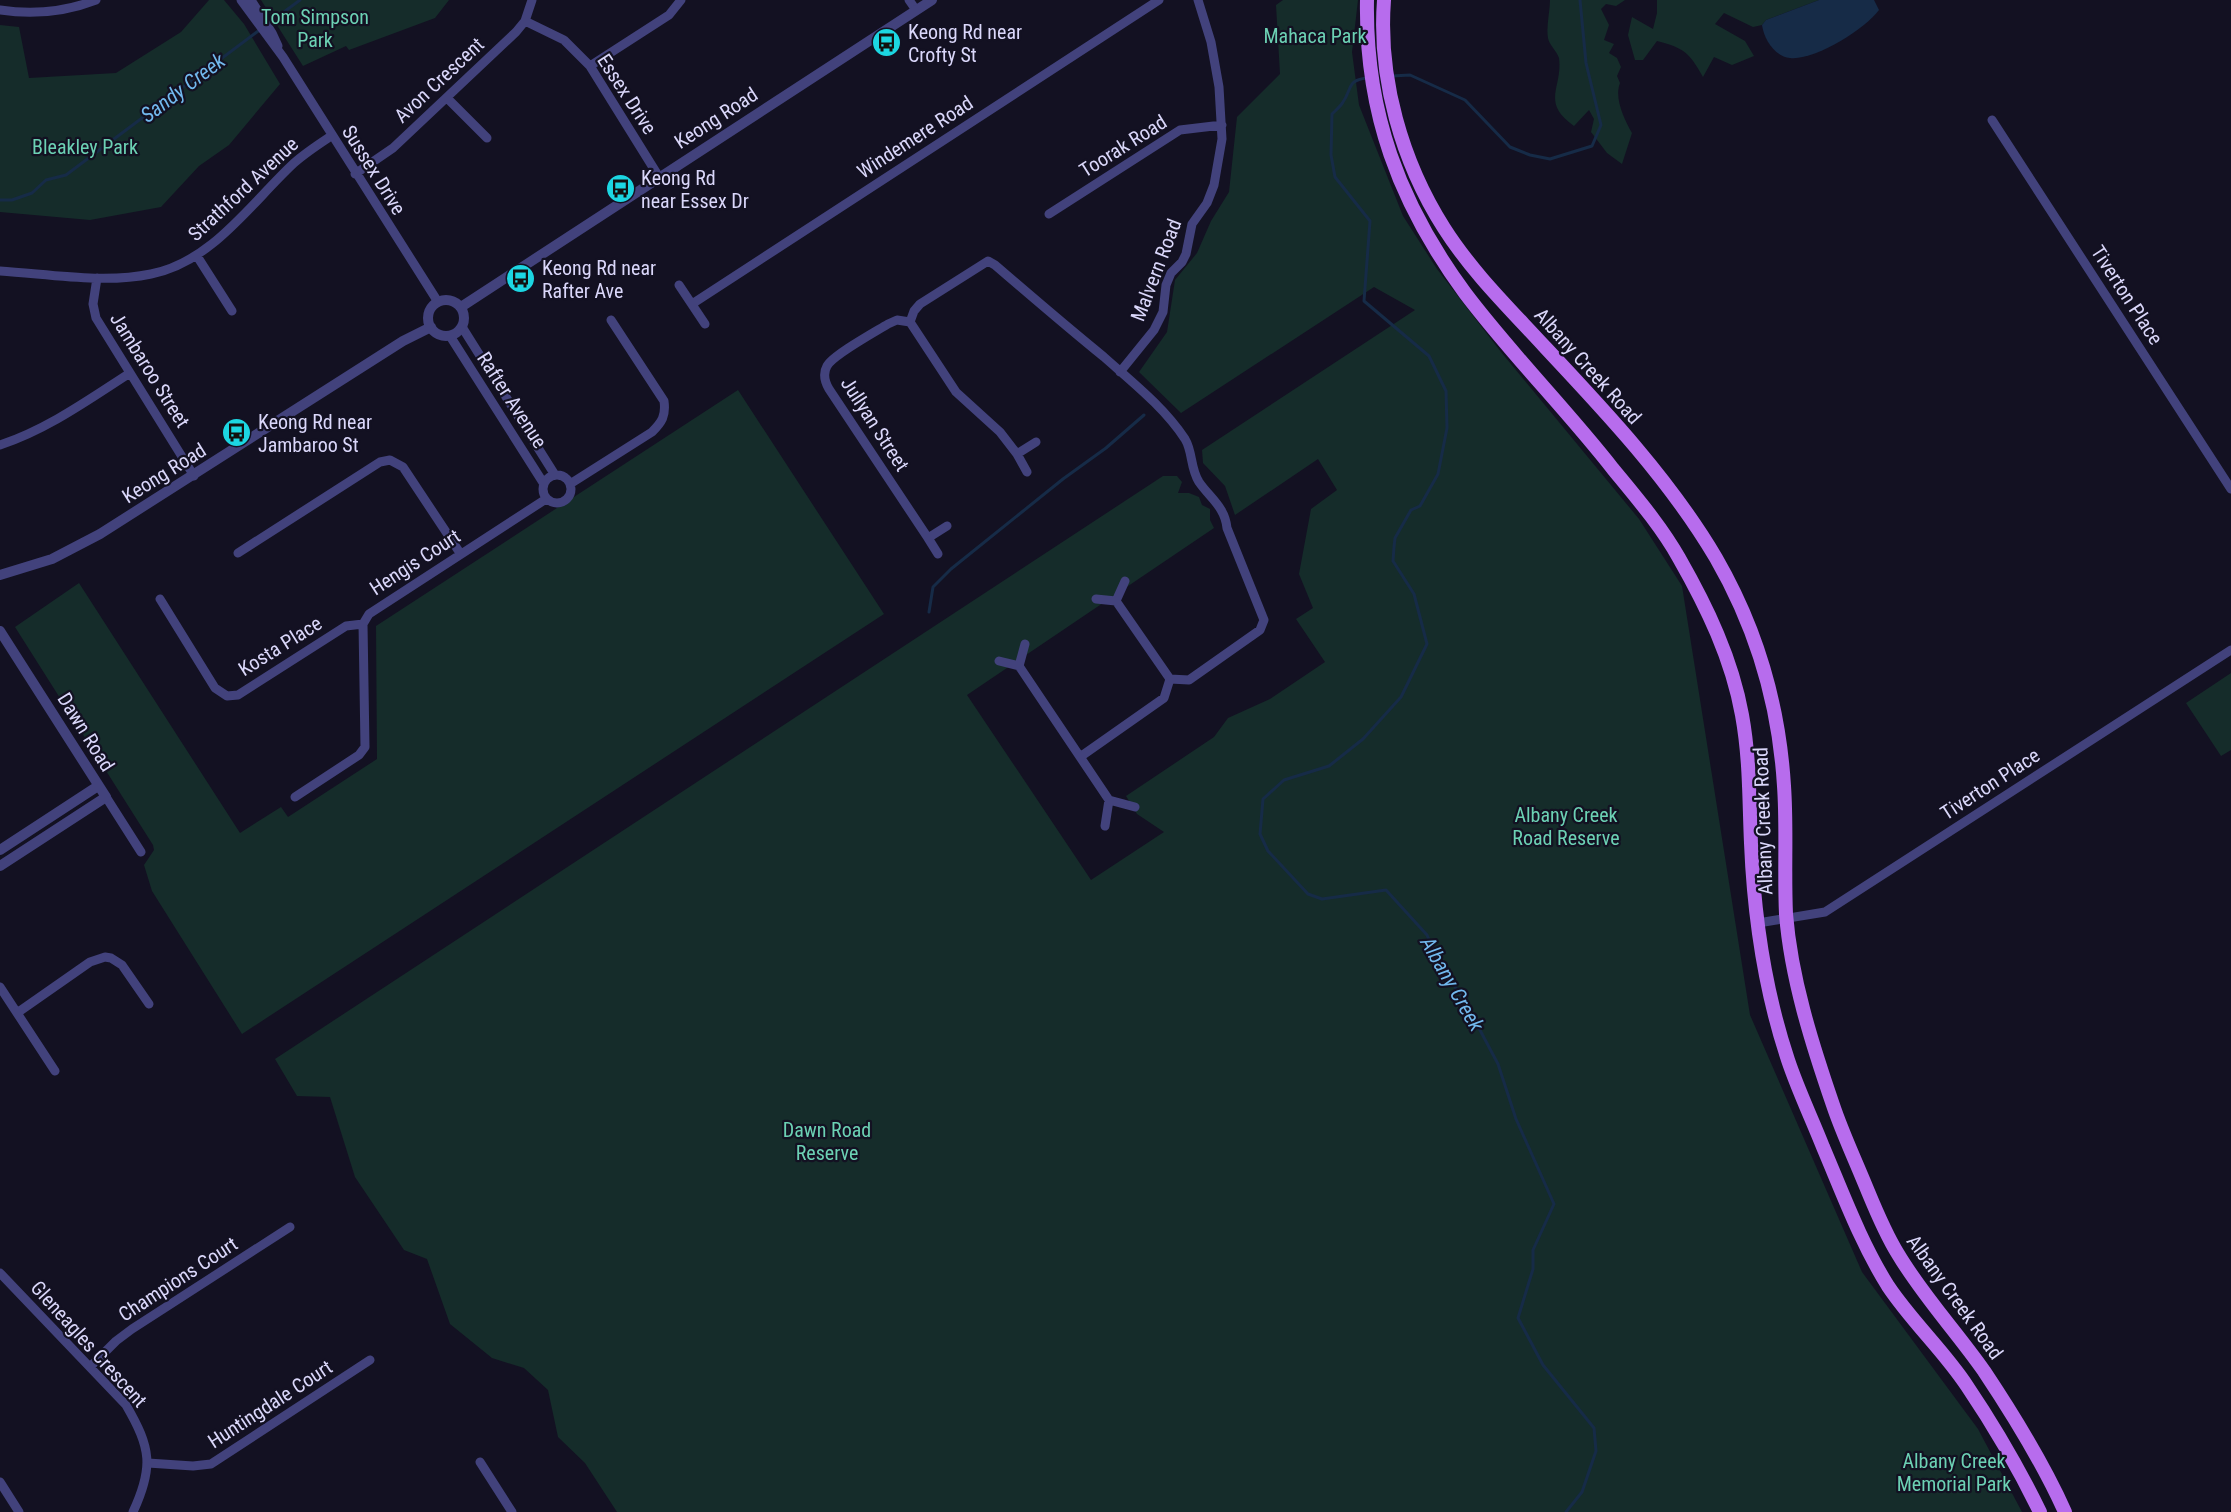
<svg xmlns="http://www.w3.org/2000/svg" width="2231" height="1512" viewBox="0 0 2231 1512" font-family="'Roboto Condensed',sans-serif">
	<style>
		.green { fill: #152c2a }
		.water { fill: #162b47 }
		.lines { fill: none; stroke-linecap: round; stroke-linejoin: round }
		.stream { stroke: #162b47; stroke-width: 3 }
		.minor { stroke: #42427c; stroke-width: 9 }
		.tertiary { stroke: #42427c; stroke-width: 10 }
		.primary { stroke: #b76ced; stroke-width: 14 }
		.labels { text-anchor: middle; stroke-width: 4.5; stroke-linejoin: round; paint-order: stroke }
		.park-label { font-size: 20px; fill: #6cd1b4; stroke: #131122 }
		.poi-label { font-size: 20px; fill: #dad7fa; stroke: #131122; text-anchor: start }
		.street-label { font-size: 20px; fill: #dad7fa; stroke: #131122 }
		.water-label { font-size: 21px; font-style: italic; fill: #72b9ee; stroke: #131122 }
	</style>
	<rect width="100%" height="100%" fill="#131122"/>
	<!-- green -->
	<path class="green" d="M209,0H224L244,24L280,84L229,145L199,166L161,207L90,220L0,212V25L19,27L29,78L116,73L181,32Z
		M261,0H449L435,18L349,50L346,46L303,66Z
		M1283,0H1358L1352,52L1359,105L1403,216L1437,269L1501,352L1639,519L1682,586L1750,1015L1862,1272L1978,1429L2022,1512H617L585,1463L558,1437L548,1390L524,1368L492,1358L450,1324L427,1259L404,1250L355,1177L330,1097L297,1096L275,1059L1163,476H1177L1182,482L1178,493H1189L1199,497L1202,505L1210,509V520L1214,528L967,695L1091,880L1164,832L1137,814L1126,796L1214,737L1228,718L1270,699L1325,662L1296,619L1313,608L1299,574L1311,509L1337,490L1318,459L1235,515L1225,486L1203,463L1202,450L1415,310L1374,287L1181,413L1139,372L1167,332L1175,280L1197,253L1211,221L1229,192L1237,117L1280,74L1276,5Z
		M1550,0H1625L1616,6L1606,4L1601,9L1609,25L1604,40L1614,44L1609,53L1617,58L1621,67L1617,76L1620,83C1614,98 1624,119 1632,133L1622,164L1607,153L1591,132L1594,119L1589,110L1574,126C1540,102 1563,88 1559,58C1557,51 1549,45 1548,38C1546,26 1550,12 1550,0Z
		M1657,0H1819L1766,20L1762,25L1753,27L1724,13L1715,24L1745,41L1754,56L1732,65L1714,57L1703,77C1689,52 1684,48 1657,41L1643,60H1635L1628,35L1632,17L1653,29L1657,13Z
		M738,390L884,614L242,1034L152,891L144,865L154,850L153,845L15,627L79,583L240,833L281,807L288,817L377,759L376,626Z
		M2231,673V750L2221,756L2186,703Z"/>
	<!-- water -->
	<path class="water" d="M1819,0H1874L1879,10C1865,29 1814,61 1790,58C1774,56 1764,39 1762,25L1766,20Z"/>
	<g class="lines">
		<!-- stream -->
		<path class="stream" d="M269,23L300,0
			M1392,76L1410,75L1465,100L1510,147L1530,155L1550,159L1592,146L1601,125L1586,63L1580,0
			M1367,78C1347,80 1352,89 1343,102C1341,106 1336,110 1332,114L1331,155L1335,177L1370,221L1364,301L1429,356L1446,391L1447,428L1438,474L1420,506L1411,510L1395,538L1394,547L1393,561L1414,594L1427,644L1401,697L1363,739L1329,766L1284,780L1263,799L1260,834L1268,851L1308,894L1322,899L1386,890L1427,935L1438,962L1464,1000L1498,1064L1516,1119L1554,1204L1533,1250V1269L1518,1318L1543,1365L1594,1428L1596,1451L1582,1492L1566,1512
			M0,200H12L32,193L46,180L66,175L261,29
			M929,612L933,587L951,569L1063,479L1106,448L1144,415"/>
		<!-- minor -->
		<path class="minor" d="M241,0L283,57L438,302
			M251,0L272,33L278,46
			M909,0L916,10
			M0,10C33,15 65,12 96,0
			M525,21L564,40L590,66L659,177
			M590,66L669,15L681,0
			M447,98L487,138
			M1992,120L2231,489
			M355,174L393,148L516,32L525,21L532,0
			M1049,214L1180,130L1222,125
			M197,256L232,311
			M0,271C48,274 104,284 151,274C212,262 251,203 294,163C305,153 319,144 331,136
			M97,278L93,304L96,318L194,476
			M679,285L705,324
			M692,304L1159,0
			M910,322L956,392L1000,432L1017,454
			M462,327L555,475
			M450,336L544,484
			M1120,372L1154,330L1163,312L1166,285L1171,273L1182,262L1186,254L1192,224L1207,203L1214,185L1222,139L1219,87L1211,42L1198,0
			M0,445C48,429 88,400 130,373
			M1027,472L1017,454L1036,442
			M543 489a14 14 0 1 1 28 0a14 14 0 1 1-28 0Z
			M570,484L652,432C662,422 666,416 664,401L611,320
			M928,538L829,389C825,382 823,373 827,366C833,355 875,332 888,324L897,320L910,322L914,311L920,304L988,261L995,265C1031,296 1067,327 1104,357C1132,382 1164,407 1185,439C1193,452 1190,468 1199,482C1210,498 1225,507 1227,528L1264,620L1260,630L1189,680L1170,679L1164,698L1080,757
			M238,553L380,462L390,460L403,467L460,553
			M938,554L928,538L947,526
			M160,599L215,688L227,696L238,695L346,626L363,624
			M1096,599L1116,601L1125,581
			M1116,601L1170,679
			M999,661L1019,666L1025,644
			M1019,666L1109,800
			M106,797L141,852
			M295,797L359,755L365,747L363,624L369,614L546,499
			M1105,826L1109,800L1135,807
			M1758,923L1825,912L2231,650
			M0,987L55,1071
			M17,1013L90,962L105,957L111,958L122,965L149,1004
			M0,1273L126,1405C151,1448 154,1467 133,1512
			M90,1367L116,1341L132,1329L290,1227
			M480,1462L512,1512
			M148,1463L193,1466L211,1464L370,1360
			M0,1482L19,1512"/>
		<!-- tertiary -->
		<path class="tertiary" d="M428 318a18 18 0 1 1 36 0a18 18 0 1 1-36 0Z
			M461,307L932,0
			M0,575L52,559L100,534L403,341L431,327
			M0,631L106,797L0,866
			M0,850L98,786"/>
		<!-- primary -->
		<path class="primary" d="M1367,0C1365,112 1399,203 1465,293C1511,354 1566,409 1613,469C1636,497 1661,526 1679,558C1707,607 1732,659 1742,715C1750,759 1749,799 1751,843C1754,916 1765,991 1788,1060C1798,1090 1812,1119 1823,1147C1843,1194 1861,1243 1888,1286C1912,1322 1944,1351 1967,1386C1994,1426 2019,1469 2040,1512
			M1384,0C1378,79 1402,162 1444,228C1472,272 1509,308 1544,346C1606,412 1670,480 1716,558C1757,629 1779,704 1784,786C1787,828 1784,871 1786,914C1791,978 1812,1044 1833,1105C1841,1129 1852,1153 1862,1177C1873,1203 1883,1230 1898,1254C1923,1296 1956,1331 1984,1371C2014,1416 2043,1463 2065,1512"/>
	</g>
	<!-- icons -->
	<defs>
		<symbol id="bus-disc" viewBox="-11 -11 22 22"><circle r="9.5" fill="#1cd6e2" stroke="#131122"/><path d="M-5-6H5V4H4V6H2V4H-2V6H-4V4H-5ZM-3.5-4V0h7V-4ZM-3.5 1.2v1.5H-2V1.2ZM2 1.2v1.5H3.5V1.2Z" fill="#111"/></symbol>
	</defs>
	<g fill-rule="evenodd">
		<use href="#bus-disc" x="870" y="26" width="33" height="33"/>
		<use href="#bus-disc" x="604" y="172" width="33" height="33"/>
		<use href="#bus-disc" x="504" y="262" width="33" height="33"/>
		<use href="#bus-disc" x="220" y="416" width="33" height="33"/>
	</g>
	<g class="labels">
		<!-- park labels -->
		<g class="park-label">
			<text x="315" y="24">Tom Simpson<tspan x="315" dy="23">Park</tspan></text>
			<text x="1315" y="43">Mahaca Park</text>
			<text x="85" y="154">Bleakley Park</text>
			<text x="1566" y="822">Albany Creek<tspan x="1566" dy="23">Road Reserve</tspan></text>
			<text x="827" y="1137">Dawn Road<tspan x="827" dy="23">Reserve</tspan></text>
			<text x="1954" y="1468">Albany Creek<tspan x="1954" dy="23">Memorial Park</tspan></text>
		</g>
		<!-- poi labels -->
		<g class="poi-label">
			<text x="908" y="39">Keong Rd near<tspan x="908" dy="23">Crofty St</tspan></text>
			<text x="641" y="185">Keong Rd<tspan x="641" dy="23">near Essex Dr</tspan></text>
			<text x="542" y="275">Keong Rd near<tspan x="542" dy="23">Rafter Ave</tspan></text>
			<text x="258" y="429">Keong Rd near<tspan x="258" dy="23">Jambaroo St</tspan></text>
		</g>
		<!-- street labels -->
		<g class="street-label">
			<text transform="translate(439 80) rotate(-43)" y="7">Avon Crescent</text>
			<text transform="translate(627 94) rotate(57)" y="7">Essex Drive</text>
			<text transform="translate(716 118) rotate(-33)" y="7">Keong Road</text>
			<text transform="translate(915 137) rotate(-33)" y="7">Windemere Road</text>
			<text transform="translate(1123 146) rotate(-32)" y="7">Toorak Road</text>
			<text transform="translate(374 170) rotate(58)" y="7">Sussex Drive</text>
			<text transform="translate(243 189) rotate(-43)" y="7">Strathford Avenue</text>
			<text transform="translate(1156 270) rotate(-69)" y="7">Malvern Road</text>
			<text transform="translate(2127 295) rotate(57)" y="7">Tiverton Place</text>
			<text transform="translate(1588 366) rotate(48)" y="7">Albany Creek Road</text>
			<text transform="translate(150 370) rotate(58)" y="7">Jambaroo Street</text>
			<text transform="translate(512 400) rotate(57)" y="7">Rafter Avenue</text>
			<text transform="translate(875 424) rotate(57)" y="7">Jullyan Street</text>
			<text transform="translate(164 473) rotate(-32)" y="7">Keong Road</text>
			<text transform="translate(415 562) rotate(-33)" y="7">Hengis Court</text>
			<text transform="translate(280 646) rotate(-32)" y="7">Kosta Place</text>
			<text transform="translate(86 732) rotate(58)" y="7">Dawn Road</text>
			<text transform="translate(1990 784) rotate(-33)" y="7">Tiverton Place</text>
			<text transform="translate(1763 821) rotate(-92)" y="7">Albany Creek Road</text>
			<text transform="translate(178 1279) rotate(-33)" y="7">Champions Court</text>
			<text transform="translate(1955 1297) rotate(54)" y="7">Albany Creek Road</text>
			<text transform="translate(89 1344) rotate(48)" y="7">Gleneagles Crescent</text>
			<text transform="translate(270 1404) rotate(-33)" y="7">Huntingdale Court</text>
		</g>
		<!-- water labels -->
		<g class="water-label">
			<text transform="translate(183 88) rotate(-37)" y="7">Sandy Creek</text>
			<text transform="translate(1452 984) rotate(60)" y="7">Albany Creek</text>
		</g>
	</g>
</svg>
